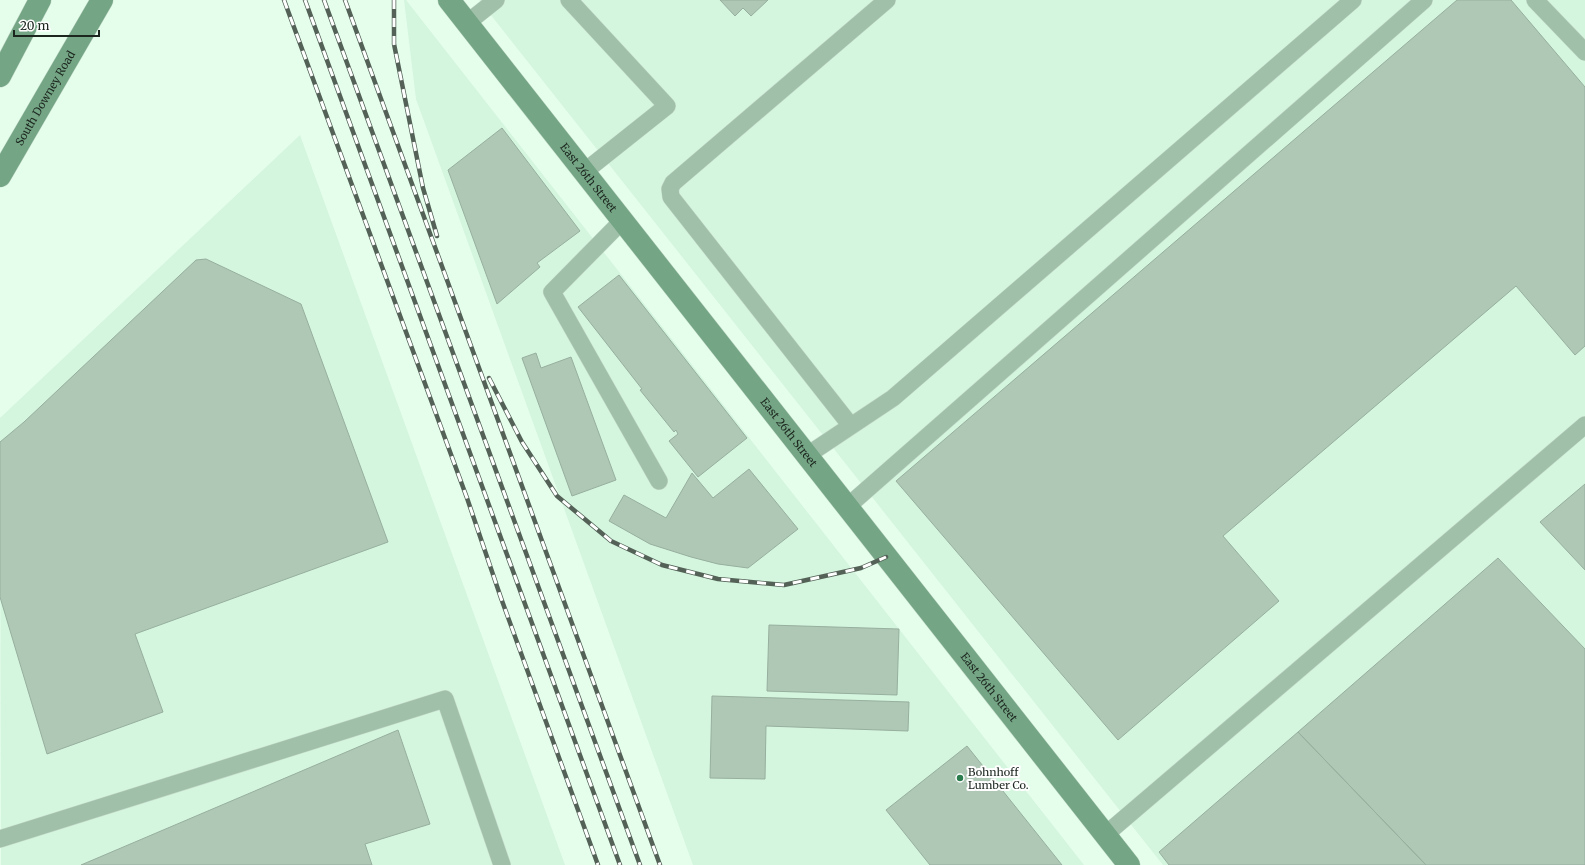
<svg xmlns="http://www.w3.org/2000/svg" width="1585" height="865" viewBox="0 0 1585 865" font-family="Merriweather,serif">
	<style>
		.built { fill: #d4f5de }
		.building { fill: #afc8b6; stroke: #97af9e }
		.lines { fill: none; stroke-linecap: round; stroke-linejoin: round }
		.lane-casing { stroke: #c5dbcb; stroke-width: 18 }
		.secondary-casing { stroke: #c5dbcb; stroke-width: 23 }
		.lane { stroke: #a0c0aa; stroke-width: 17 }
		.secondary { stroke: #74a584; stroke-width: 22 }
		.rail-casing { stroke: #536157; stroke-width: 4.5 }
		.rail { stroke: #fff; stroke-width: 3; stroke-dasharray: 9; stroke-linecap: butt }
		.poi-dot { fill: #2b7d4e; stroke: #fff; stroke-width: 1.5 }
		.labels { text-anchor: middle; stroke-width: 4; stroke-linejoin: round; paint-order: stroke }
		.street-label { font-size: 11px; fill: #1c261f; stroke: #fff }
		.poi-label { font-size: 11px; fill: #1c261f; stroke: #fff; text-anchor: start }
	</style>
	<rect width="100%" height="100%" fill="#e5feec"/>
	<!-- built -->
	<path class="built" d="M404,0H406L1084,865H693L416,99Z
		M479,0H1585V865H1163Z
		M300,135L565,865H1L0,418Z"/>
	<!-- building -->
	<path class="building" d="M720,0H768L751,16L743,8L735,16Z
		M1457,0H1511L1585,87V346L1575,355L1516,286L1223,536L1279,601L1118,740L896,481Z
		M502,128L580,231L537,263L540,267L497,304L448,170Z
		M206,259L301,304L388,542L135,634L163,712L47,754L0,597V442L24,422L196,260Z
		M619,275L747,438L698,477L669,441L678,434L676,430L674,432L640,390L642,389L578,307Z
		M536,353L541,368L571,357L616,480L572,496L522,358Z
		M749,469L798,529L748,568L718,564L691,557L650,544L609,521L624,495L666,518L692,473L713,498Z
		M1585,484V570L1540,522Z
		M1498,558L1585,649V865H1426L1298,732Z
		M769,625L899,629L897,695L767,691Z
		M712,696L909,702L908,731L766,726L765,779L710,778Z
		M398,730L430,824L365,844L372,865H81Z
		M1298,732L1426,865H1169L1159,852Z
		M967,746L1062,865H930L886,810Z"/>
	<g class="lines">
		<defs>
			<path id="lane" d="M569,0L667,106L584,172
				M1535,0L1585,52
				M467,23L496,0
				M622,221L552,292L659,481
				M851,426L893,398L1353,0
				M806,456L851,426L671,197L670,189L673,183L887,0
				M847,507L1424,0
				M1105,835L1585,425
				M0,839L445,699L502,865"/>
			<g id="secondary">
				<path id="s1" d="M449,0L1129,865"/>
				<path d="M0,76L40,0"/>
				<path id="s2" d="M0,176L102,0"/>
			</g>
		</defs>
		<!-- lane casing -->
		<use href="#lane" class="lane-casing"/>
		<!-- secondary casing -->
		<use href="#secondary" class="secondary-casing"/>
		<!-- lane -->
		<use href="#lane" class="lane"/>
		<!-- secondary -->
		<use href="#secondary" class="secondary"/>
		<defs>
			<path id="rail" d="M284,0L467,498L501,598L598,865
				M305,0L620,865
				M324,0L640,865
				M345,0L660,865
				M394,0V44L423,188L437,236
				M489,378L522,442L557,496L611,541L662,565L718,579L784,585L861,568L886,557"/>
		</defs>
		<!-- rail casing -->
		<use href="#rail" class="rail-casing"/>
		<!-- rail -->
		<use href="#rail" class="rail"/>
	</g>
	<!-- markers -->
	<circle class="poi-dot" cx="960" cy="778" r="4"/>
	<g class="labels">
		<!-- street labels -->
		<g class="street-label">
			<text dy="4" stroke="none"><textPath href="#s2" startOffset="90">South Downey Road</textPath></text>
			<text dy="4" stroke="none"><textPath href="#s1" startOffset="226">East 26th Street</textPath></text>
			<text dy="4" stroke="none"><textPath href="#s1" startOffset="550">East 26th Street</textPath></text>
			<text dy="4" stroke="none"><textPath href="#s1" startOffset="874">East 26th Street</textPath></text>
		</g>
		<!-- poi labels -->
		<g class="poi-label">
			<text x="968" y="776">Bohnhoff<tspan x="968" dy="13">Lumber Co.</tspan></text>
		</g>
	</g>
	<!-- scale -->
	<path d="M14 30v6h85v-6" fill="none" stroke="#1c261f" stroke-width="2"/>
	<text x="20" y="30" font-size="12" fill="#1c261f" stroke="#ffffff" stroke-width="3" paint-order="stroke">20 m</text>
</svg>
